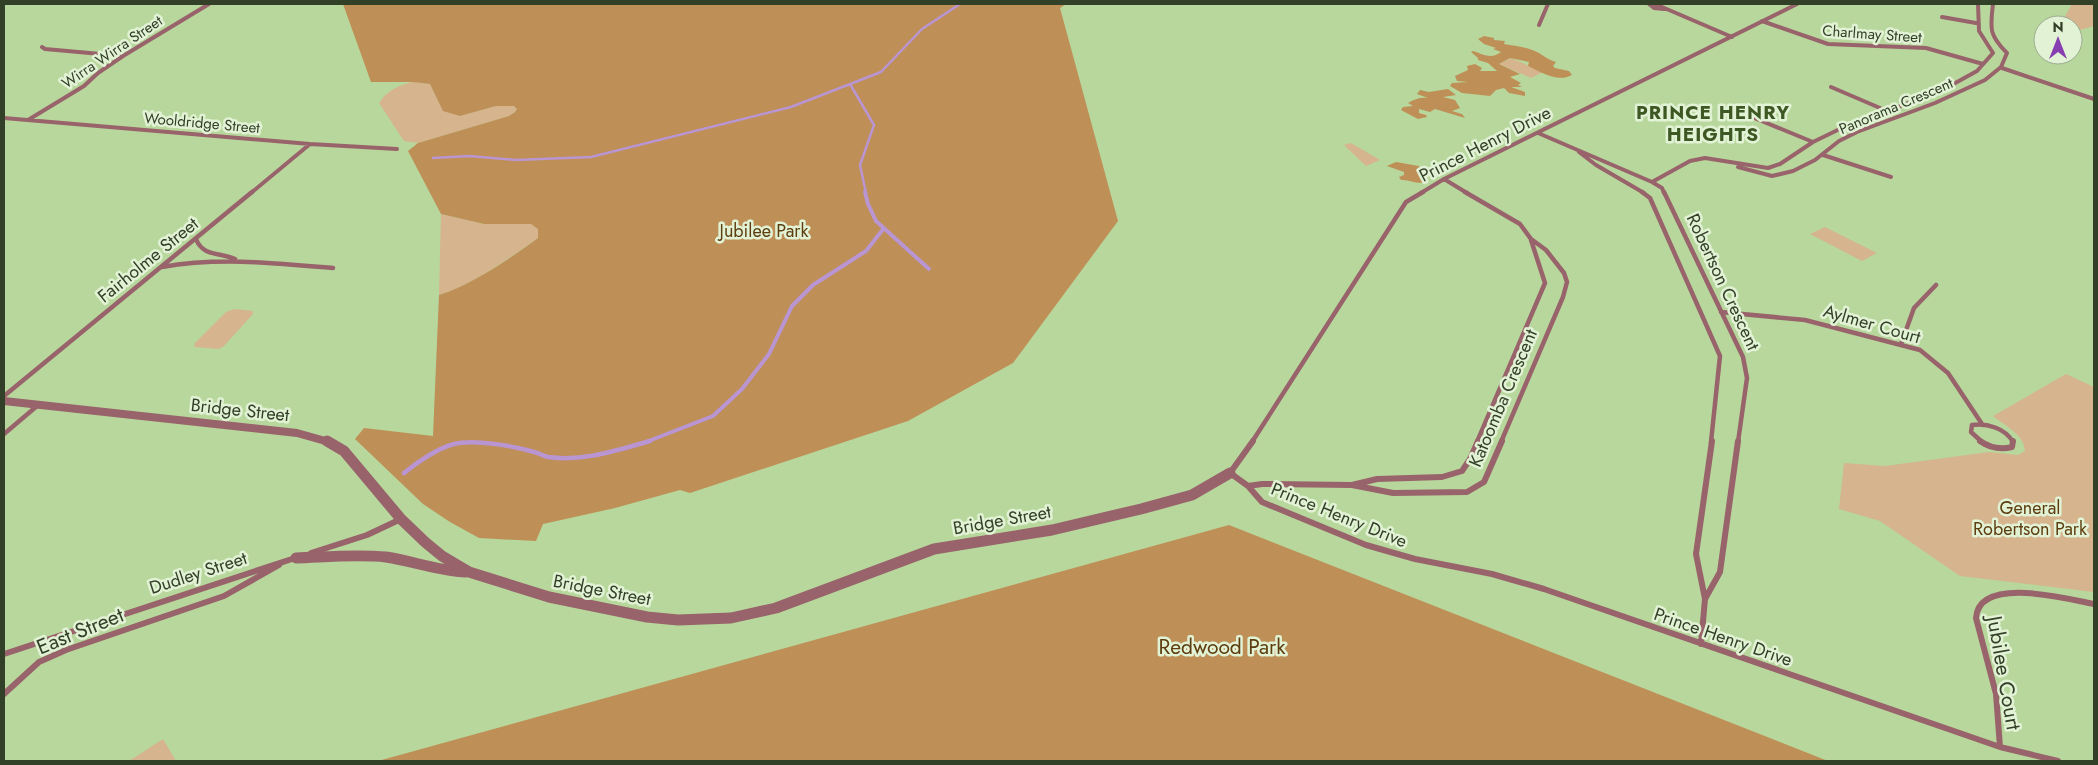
<svg xmlns="http://www.w3.org/2000/svg" width="2098" height="765" viewBox="0 0 2098 765" font-family="Jost,sans-serif">
	<style>
		.green { fill: #d5b48e }
		.forest { fill: #be8f56 }
		.lines { fill: none; stroke-linecap: round; stroke-linejoin: round }
		.stream-far2 { stroke: #b995d2; stroke-width: 2.5 }
		.stream-far1 { stroke: #b995d2; stroke-width: 4 }
		.stream { stroke: #b995d2; stroke-width: 4.5 }
		.minor-far2 { stroke: #98636a; stroke-width: 4 }
		.minor-far1 { stroke: #98636a; stroke-width: 4.5 }
		.minor { stroke: #98636a; stroke-width: 6 }
		.tertiary-far1 { stroke: #98636a; stroke-width: 8 }
		.tertiary { stroke: #98636a; stroke-width: 11 }
		.labels { text-anchor: middle; stroke-width: 5; stroke-linejoin: round; paint-order: stroke }
		.far-street-label { font-size: 15px; fill: #334028; stroke: #e2f2d5 }
		.street-label { font-size: 18px; fill: #334028; stroke: #e2f2d5 }
		.park-label { font-size: 18px; fill: #5d3d0f; stroke: #e2f2d5 }
		.far-district-label { font-size: 19px; font-weight: bold; letter-spacing: 1px; fill: #3e5823; stroke: #e2f2d5 }
		.near-street-label { font-size: 21px; fill: #334028; stroke: #e2f2d5 }
		.near-park-label { font-size: 21px; fill: #5d3d0f; stroke: #e2f2d5 }
	</style>
	<rect width="100%" height="100%" fill="#b8d79d"/>
	<!-- green -->
	<path class="green" d="M2072,4H2094V26L2073,32V25H2060Z
		M1511,58L1543,72L1531,78L1499,64Z
		M412,82L430,84L443,110L460,116L496,106H515L517,109L515,112L509,116L418,143L404,141L379,103C388,90 397,86 412,82Z
		M1351,143L1380,160L1366,166L1344,145Z
		M441,214L484,224H531L538,229V238C507,259 475,284 439,295Z
		M1825,227L1877,253L1862,261L1810,234Z
		M234,309L253,311V314L224,346L219,349L195,347L194,344L226,312Z
		M2066,374L2094,387V592L1960,576L1880,521L1839,509L1844,463L1885,466L1989,452L2018,455L2025,451C2024,434 2005,426 1993,416Z
		M163,739L176,761H129Z"/>
	<!-- forest -->
	<path class="forest" d="M343,4H1066L1060,8L1118,221L1013,363L908,421L690,493L680,490L615,508L543,524L536,541L479,538L450,522L423,504L355,439L364,428L433,436L439,295C473,284 509,259 538,238V229L531,224H484L441,214L408,151L418,143L509,116L515,112L517,109L514,106H496L460,116L443,111L430,84L412,82H371Z
		M1484,36L1494,38V40L1505,41L1504,44C1516,46 1528,47 1539,53C1545,57 1549,60 1556,62L1553,66L1555,68L1569,71L1572,75C1557,83 1541,72 1528,66L1529,62L1510,58L1499,64L1520,74L1510,77L1521,83L1518,85L1522,87H1511L1525,92V96L1509,93L1504,88L1496,90L1490,96L1462,93L1450,86L1452,83L1468,82L1457,81L1455,76L1468,70L1467,66L1475,64L1482,68L1480,71H1497L1488,63L1478,60V58L1471,52L1473,51C1483,54 1491,60 1501,52L1493,49L1496,48L1484,44L1478,39Z
		M1448,89L1456,95L1443,97L1455,100L1460,108L1452,111L1462,114L1465,118L1435,109L1430,112L1419,109V113L1426,115L1427,117L1418,119L1401,110L1403,107L1413,106L1408,103C1415,99 1420,97 1428,98L1417,94L1420,90L1429,92Z
		M1396,162L1419,166L1427,179L1423,178L1425,182C1416,185 1410,179 1401,180L1399,177L1404,175V172L1387,166Z
		M1229,525L1828,761H378Z"/>
	<g class="lines">
		<!-- stream-far2 -->
		<path class="stream-far2" d="M850,84L874,125L860,165L866,193
			M433,158L469,156L516,160L591,157L791,107L881,72L922,29L960,4"/>
		<!-- stream-far1 -->
		<path class="stream-far1" d="M865,192L868,204L876,221L929,269
			M646,442L713,416L742,389L769,354L792,306L813,285L866,251L884,228"/>
		<!-- stream -->
		<path class="stream" d="M404,473C416,463 438,448 454,444C474,439 514,446 534,452C539,453 543,456 548,457C584,462 617,450 650,441"/>
		<!-- minor-far2 -->
		<path class="minor-far2" d="M1649,4L1654,8L1664,9
			M1655,4L1732,37
			M1942,17L1976,23
			M1762,21L1828,44L1926,48L1983,64
			M1539,25L1548,4
			M42,47L45,49L123,56
			M2002,68L2094,99
			M1831,87L1887,111
			M1752,117L1813,142
			M4,118L310,144L397,149
			M28,120L84,86L98,73L123,56L209,4
			M1538,133L1652,182L1662,188L1664,193
			M1579,152L1596,165L1644,193
			M1823,155L1891,177
			M1738,167L1772,176L1793,171L1815,160L1839,141L1857,132L1935,103L1985,80L2001,67L2007,53C1989,35 1990,29 1993,4
			M1444,179L1467,193
			M1652,182L1690,161L1705,158L1768,168L1780,164L1813,142L1848,125L1939,92L1977,71L1993,53L1979,31L1978,4
			M251,193L310,144
			M1421,193L1444,179L1797,4"/>
		<!-- minor-far1 -->
		<path class="minor-far1" d="M1465,192L1520,224L1531,239L1546,250L1564,273L1567,282L1563,297L1501,442
			M1642,192L1650,198L1720,356L1711,442
			M1664,192L1743,357L1747,378L1738,442
			M196,239C203,257 220,252 235,259
			M162,267C219,257 275,263 333,268
			M1721,312L1805,320L1920,350L1948,373L1982,424
			M1901,344L1914,308L1936,285
			M4,396L252,192
			M4,434L37,406
			M1252,442L1406,202L1423,192
			M1477,442L1545,283L1531,240
			M1982,442L1971,432L1972,425C1987,423 2005,428 2013,442"/>
		<!-- minor -->
		<path class="minor" d="M1253,441L1230,473L1248,486L1262,502L1366,545L1415,559L1492,574L1544,589L2000,747L2058,761
			M1980,441C1990,448 2000,450 2012,447L2013,441
			M1352,485L1393,493L1467,492L1484,482L1502,441
			M1248,486L1262,484L1352,485L1377,479L1442,477L1462,471L1470,459L1478,441
			M311,553L367,535L401,519
			M1705,599L1720,572L1738,441
			M1701,644L1705,599L1696,554L1712,441
			M4,654L295,558
			M4,694L39,662L66,650L224,596L279,565
			M2000,747L1996,694L1976,618C1979,575 2068,599 2094,604"/>
		<!-- tertiary-far1 -->
		<path class="tertiary-far1" d="M4,401L297,433L329,442"/>
		<!-- tertiary -->
		<path class="tertiary" d="M327,441L344,451L401,519L425,542L442,556L469,572L549,597L647,617L678,620L731,618L776,608L934,549L1052,530L1141,509L1192,495L1230,473
			M296,558C326,557 356,554 386,557C413,561 438,571 466,572"/>
	</g>
	<g class="labels">
		<!-- far-street labels -->
		<g class="far-street-label">
			<text transform="translate(1872 34) rotate(4)" y="5">Charlmay Street</text>
			<text transform="translate(112 52) rotate(-34)" y="5">Wirra Wirra Street</text>
			<text transform="translate(1896 106) rotate(-23)" y="5">Panorama Crescent</text>
			<text transform="translate(202 123) rotate(5)" y="5">Wooldridge Street</text>
		</g>
		<!-- street labels -->
		<g class="street-label">
			<text transform="translate(1485 144) rotate(-27)" y="6">Prince Henry Drive</text>
			<text transform="translate(148 260) rotate(-39)" y="6">Fairholme Street</text>
			<text transform="translate(1723 282) rotate(65)" y="6">Robertson Crescent</text>
			<text transform="translate(1872 324) rotate(16)" y="6">Aylmer Court</text>
			<text transform="translate(1503 398) rotate(-67)" y="6">Katoomba Crescent</text>
			<text transform="translate(240 410) rotate(6)" y="6">Bridge Street</text>
			<text transform="translate(1339 515) rotate(22)" y="6">Prince Henry Drive</text>
			<text transform="translate(1002 520) rotate(-10)" y="6">Bridge Street</text>
			<text transform="translate(198 573) rotate(-18)" y="6">Dudley Street</text>
			<text transform="translate(602 590) rotate(11)" y="6">Bridge Street</text>
			<text transform="translate(1723 637) rotate(19)" y="6">Prince Henry Drive</text>
		</g>
		<!-- park labels -->
		<g class="park-label">
			<text x="764" y="237">Jubilee Park</text>
			<text x="2030" y="514">General<tspan x="2030" dy="21">Robertson Park</tspan></text>
		</g>
		<!-- far-district labels -->
		<g class="far-district-label">
			<text x="1713" y="119">PRINCE HENRY<tspan x="1713" dy="22">HEIGHTS</tspan></text>
		</g>
		<!-- near-street labels -->
		<g class="near-street-label">
			<text transform="translate(80 631) rotate(-22)" y="7">East Street</text>
			<text transform="translate(2004 673) rotate(80)" y="7">Jubilee Court</text>
		</g>
		<!-- near-park labels -->
		<g class="near-park-label">
			<text x="1222" y="654">Redwood Park</text>
		</g>
	</g>
	<!-- border -->
	<rect width="2098" height="765" fill="none" stroke="#334028" stroke-width="10"/>
	<!-- north arrow -->
	<g transform="translate(2058 40)"><circle r="24" fill="#e2f2d5" stroke="#9cab90"/>
	<path d="M0-4L9 19L0 12L-9 19Z" fill="#873eb0"/>
	<text y="-8" font-size="14" font-weight="bold" text-anchor="middle" fill="#334028">N</text>
	</g>
</svg>
